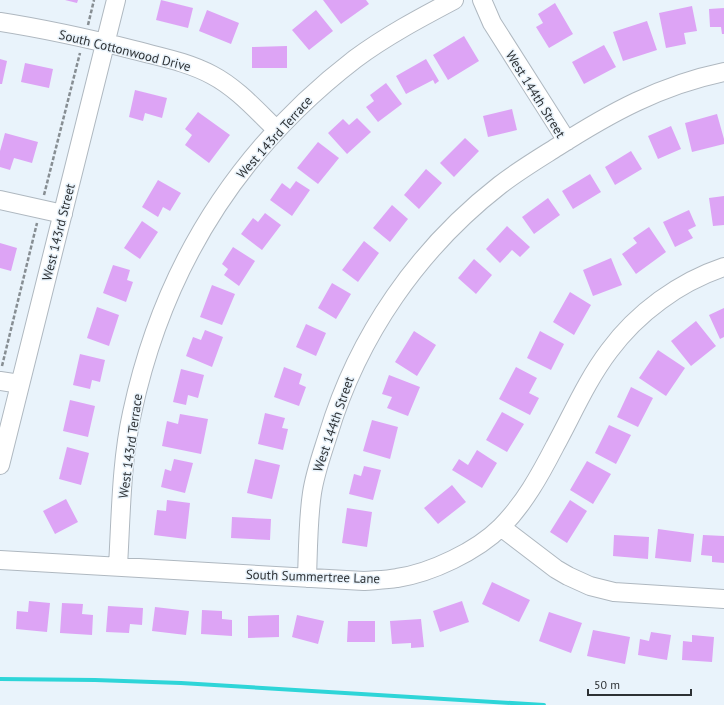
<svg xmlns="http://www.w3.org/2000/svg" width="724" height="705" viewBox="0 0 724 705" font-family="'PT Sans',sans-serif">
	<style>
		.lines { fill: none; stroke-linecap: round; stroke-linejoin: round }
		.stream { stroke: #2ed5d8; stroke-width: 4 }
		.building { fill: #dda4f5 }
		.minor-casing { stroke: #afb8c0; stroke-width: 20 }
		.path { stroke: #878e93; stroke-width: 2.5; stroke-dasharray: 4 2; stroke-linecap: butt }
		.minor { stroke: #fff; stroke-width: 18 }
		.labels { text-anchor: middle; stroke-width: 3; stroke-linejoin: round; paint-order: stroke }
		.street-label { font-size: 13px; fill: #2d3134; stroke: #e9f3fb }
	</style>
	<rect width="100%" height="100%" fill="#e9f3fb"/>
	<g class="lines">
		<!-- stream -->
		<path class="stream" d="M0,679L95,680L181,683L544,705"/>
	</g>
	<!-- building -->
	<path class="building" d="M65,0H78L77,3Z
		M161,0L193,8L188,28L156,20Z
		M323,0H366L369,4L341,24Z
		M555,3L573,34L549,48L536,27L543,23L538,14Z
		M692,6L697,31L684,33L686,44L666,48L659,13Z
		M724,8V34H722L721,27H710L709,9Z
		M207,10L239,23L231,44L199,31Z
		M316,10L333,31L309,50L292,30Z
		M647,21L657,50L623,61L613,32Z
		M464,36L479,61L448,80L433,55Z
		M604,45L616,67L584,84L572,62Z
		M287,46V68H252V47Z
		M0,59L7,61L2,84H0Z
		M426,59L439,81L435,84L433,80L406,94L396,76Z
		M25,63L53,69L49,88L21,82Z
		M386,83L402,104L378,122L366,107L374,101L370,95Z
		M135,90L167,98L162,118L145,113L143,121L129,117Z
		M512,109L517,130L488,137L483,116Z
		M198,112L230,135L209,163L185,145L192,135L185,129Z
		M717,114L724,139V144L692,152L685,123Z
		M357,118L371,132L347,154L328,133L343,119L349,125Z
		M671,126L681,149L658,159L648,136Z
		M5,133L38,142L32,163L14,158L10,170L0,167V151Z
		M465,138L479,151L454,177L440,163Z
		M318,142L339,158L318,184L297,168Z
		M631,151L642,169L615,185L605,167Z
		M426,169L442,183L419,209L404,195Z
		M590,174L601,192L573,209L562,191Z
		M158,180L181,193L170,211L163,207L158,217L142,207Z
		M296,181L310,190L292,216L270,200L282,183L290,189Z
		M724,196V225L713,226L709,198Z
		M548,198L560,215L534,234L522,217Z
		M392,205L408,219L390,242L373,228Z
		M689,210L696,226L688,230L693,238L675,247L663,222Z
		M265,213L281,225L262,250L241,234L253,218L258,222Z
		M142,221L158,232L140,259L124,248Z
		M507,226L530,247L520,257L512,250L500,263L486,249Z
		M649,227L666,252L636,274L622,254L637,243L633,238Z
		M364,241L379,253L358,282L342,270Z
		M0,243L17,248L11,271L0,268Z
		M233,247L255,261L239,286L224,275L228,269L222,264Z
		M611,258L622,285L593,296L583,270Z
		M474,259L492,275L476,294L458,278Z
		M113,265L130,270L127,280L133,282L126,302L103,293Z
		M332,283L351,294L336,319L318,308Z
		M212,285L235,294L222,325L200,317Z
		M570,292L591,305L574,335L553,322Z
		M97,307L119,315L109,346L87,338Z
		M724,308V337L720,339L709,315Z
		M696,321L716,346L691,366L671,341Z
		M306,324L326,333L316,356L296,347Z
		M205,330L223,337L212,367L186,356L193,337L201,340Z
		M414,331L436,345L417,376L395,362Z
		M540,331L564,344L551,370L527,358Z
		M658,350L685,368L666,396L639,378Z
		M80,354L105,360L100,382L92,380L90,389L73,385Z
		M284,367L302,374L299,384L306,387L299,406L274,397Z
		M516,367L537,378L529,393L539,398L530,415L499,399Z
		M181,369L204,375L198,398L188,395L186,405L173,402Z
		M389,375L420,387L408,416L387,408L392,397L382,394Z
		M631,387L653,398L638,427L617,417Z
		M70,400L95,406L88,437L63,431Z
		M502,412L524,424L507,452L486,440Z
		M265,413L285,418L282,428L288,429L283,450L258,444Z
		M180,414L208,419L201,454L162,446L167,421L178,424Z
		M372,420L398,427L390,459L363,451Z
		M609,425L631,435L616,464L595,453Z
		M67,447L89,453L81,485L59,479Z
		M477,450L497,463L482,488L452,470L459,459L468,465Z
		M174,459L193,463L185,493L161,487L165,469L171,471Z
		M255,459L280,465L272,499L247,493Z
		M587,461L611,474L593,504L570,490Z
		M364,466L381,470L373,500L349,494L354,474L361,476Z
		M452,485L466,502L438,524L424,508Z
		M66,499L78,522L55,534L43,511Z
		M167,500L190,503L186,539L154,535L157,510L166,511Z
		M570,500L587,511L567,543L550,532Z
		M347,508L372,512L367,547L342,543Z
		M232,517L271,519L270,540L231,538Z
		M658,529L694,534L691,562L655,558Z
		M614,535L649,537L648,559L613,556Z
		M703,535L724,536V563L712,562V556L701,555Z
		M492,582L530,600L519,622L482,604Z
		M29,601L50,603L47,632L16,629L17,611L28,612Z
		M462,601L469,622L440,632L433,611Z
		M62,603L83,604L82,614L93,615L92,635L60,633Z
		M108,606L143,608L142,625L130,624L129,633L106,632Z
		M155,607L189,611L186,635L152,631Z
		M202,610L222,611V619L232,620V636L201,634Z
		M549,612L582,623L571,653L539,641Z
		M279,615V637L248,638V616Z
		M297,615L324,621L318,644L292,637Z
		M421,619L424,647L411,648V643L392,644L390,621Z
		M348,621H375V642H347Z
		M593,630L630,637L625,664L587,656Z
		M651,632L671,635L667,660L638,655L640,639L649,641Z
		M692,635L714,637L712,662L682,660L683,641L692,642Z"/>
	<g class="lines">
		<defs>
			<path id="minor" d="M482,0L492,23L567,141
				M0,22C45,29 90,39 134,50C160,57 188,62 212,75C237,88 257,111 277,130
				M0,200L63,214
				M0,381L20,384
				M0,465L116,0
				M501,527L556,569L568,576L590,586L614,592L724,599
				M0,560L364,581C375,580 386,580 397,578C431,573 477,551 501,527C524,504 540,475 555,446C572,415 587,380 609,351C637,313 679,282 724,267
				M118,566C121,516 121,463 132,413C163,268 238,149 355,59C386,36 420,18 454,0
				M307,578C308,551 308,519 312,493C315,473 322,454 328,435C358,335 419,248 500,185C518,171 538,159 557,147C610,113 661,85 724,72"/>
		</defs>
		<!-- minor casing -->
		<use href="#minor" class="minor-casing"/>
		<!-- path -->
		<path class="path" d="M88,25L94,0
			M44,195L80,53
			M2,366L37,223"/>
		<!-- minor -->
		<use href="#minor" class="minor"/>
	</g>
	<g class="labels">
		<!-- street labels -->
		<g class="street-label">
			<text transform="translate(125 50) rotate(14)" y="5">South Cottonwood Drive</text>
			<text transform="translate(536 94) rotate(58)" y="5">West 144th Street</text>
			<text transform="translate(274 137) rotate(-48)" y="5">West 143rd Terrace</text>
			<text transform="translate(58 232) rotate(-76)" y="5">West 143rd Street</text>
			<text transform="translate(333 424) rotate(-71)" y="5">West 144th Street</text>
			<text transform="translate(130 446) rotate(-82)" y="5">West 143rd Terrace</text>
			<text transform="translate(313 576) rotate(2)" y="5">South Summertree Lane</text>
		</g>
	</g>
	<!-- scale -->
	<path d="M588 689v6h103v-6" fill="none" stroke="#2d3134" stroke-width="2"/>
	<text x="594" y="689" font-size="12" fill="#2d3134" stroke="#e9f3fb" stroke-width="3" paint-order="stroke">50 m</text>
</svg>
